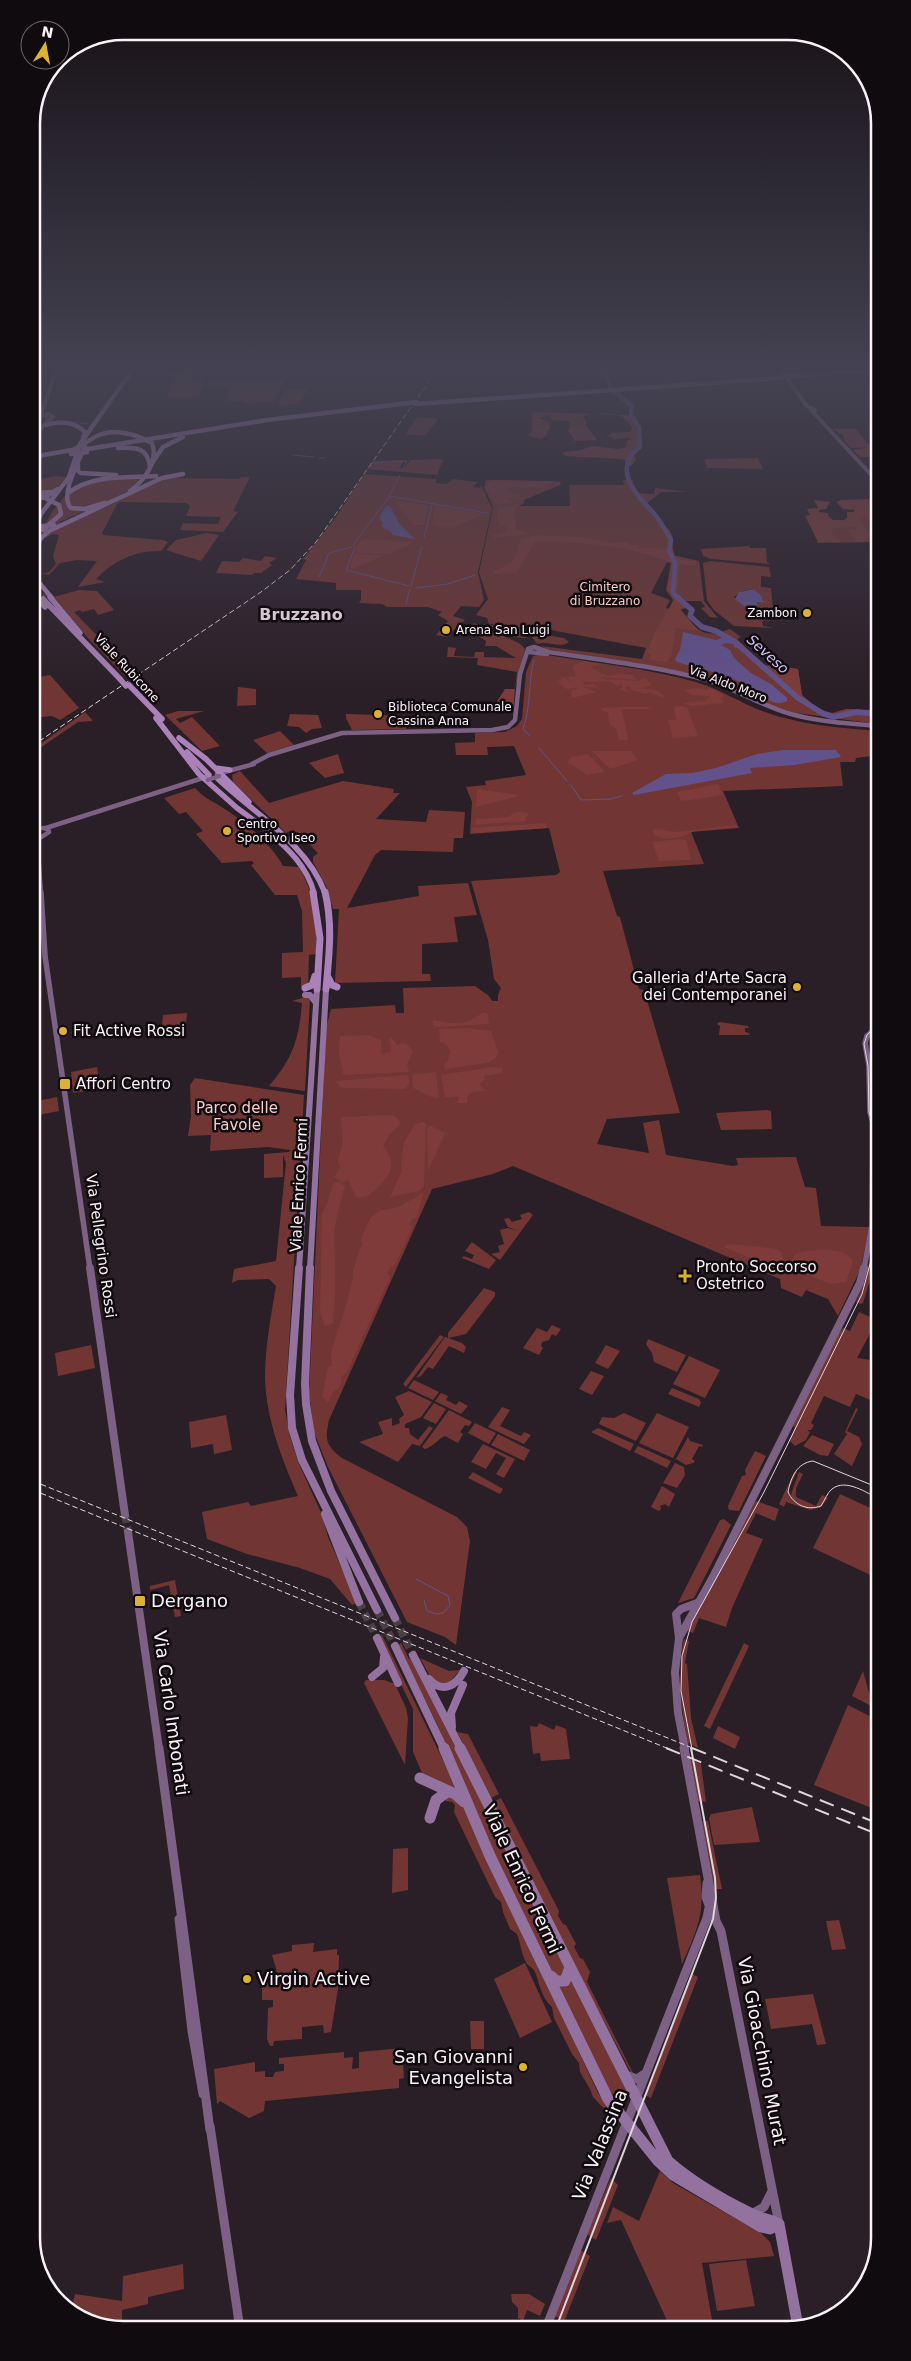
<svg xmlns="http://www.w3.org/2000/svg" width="911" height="2361" viewBox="0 0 911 2361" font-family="'DejaVu Sans',sans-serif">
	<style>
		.green { fill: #713633; fill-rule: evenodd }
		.forest { fill: #7e3b39 }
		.water { fill: #62528c }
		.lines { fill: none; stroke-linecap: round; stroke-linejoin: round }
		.stream { stroke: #62528c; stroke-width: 1 }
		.canal-far1 { stroke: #62528c; stroke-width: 2.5 }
		.canal { stroke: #62528c; stroke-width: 3 }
		.river-far1 { stroke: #62528c; stroke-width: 4.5 }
		.river { stroke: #62528c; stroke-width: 5.5 }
		.secondary-tunnel { stroke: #493f45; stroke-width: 8; stroke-dasharray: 8 4; stroke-linecap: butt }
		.primary-tunnel { stroke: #493f45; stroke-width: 8; stroke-dasharray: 8 4.5; stroke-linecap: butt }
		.highway-tunnel { stroke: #493f45; stroke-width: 4.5; stroke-dasharray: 4.5 2; stroke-linecap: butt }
		.secondary-far4 { stroke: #7c6185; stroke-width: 4 }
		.secondary-far3 { stroke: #7c6185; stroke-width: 4.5 }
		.secondary-far2 { stroke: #7c6185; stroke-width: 5.5 }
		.secondary-far1 { stroke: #7c6185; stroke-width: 8 }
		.secondary { stroke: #7c6185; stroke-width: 9 }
		.primary-far2 { stroke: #9472a0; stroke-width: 6 }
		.primary-far1 { stroke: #9472a0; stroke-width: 8 }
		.primary { stroke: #9472a0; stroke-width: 11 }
		.highway-far2 { stroke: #ab81b9; stroke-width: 4.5 }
		.highway-far1 { stroke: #ab81b9; stroke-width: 5.5 }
		.highway { stroke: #ab81b9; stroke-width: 7 }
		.tram-far1 { stroke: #ded6db; stroke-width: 1 }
		.tram { stroke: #ded6db; stroke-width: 2 }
		.rail-far1 { stroke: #ded6db; stroke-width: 1; stroke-dasharray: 5.5 3; stroke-linecap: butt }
		.rail { stroke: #ded6db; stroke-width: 2; stroke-dasharray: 15 8; stroke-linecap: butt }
		.secondary-bridge { stroke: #7c6185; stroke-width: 4.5 }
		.highway-bridge-far1 { stroke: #ab81b9; stroke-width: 4.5 }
		.highway-bridge { stroke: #ab81b9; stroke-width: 5.5 }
		.poi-dot { fill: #dcb233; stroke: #100b0e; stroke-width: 2 }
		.labels { text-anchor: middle; stroke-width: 5; stroke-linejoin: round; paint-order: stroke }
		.far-park-label { font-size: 12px; fill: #f7ccc9; stroke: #100b0e }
		.far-poi-label { font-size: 12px; fill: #faf2f7; stroke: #100b0e; text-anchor: start }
		.far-street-label { font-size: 12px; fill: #faf2f7; stroke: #100b0e }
		.far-water-label { font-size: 14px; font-style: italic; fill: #d2c5fa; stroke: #100b0e }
		.poi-label { font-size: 15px; fill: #faf2f7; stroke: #100b0e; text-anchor: start }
		.park-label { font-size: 15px; fill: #f7ccc9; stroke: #100b0e }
		.street-label { font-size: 15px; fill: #faf2f7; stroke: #100b0e }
		.far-district-label { font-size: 16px; font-weight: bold; fill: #d5c6cf; stroke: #100b0e }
		.near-poi-label { font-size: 18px; fill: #faf2f7; stroke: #100b0e; text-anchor: start }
		.near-street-label { font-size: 18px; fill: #faf2f7; stroke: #100b0e }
		.rim { fill: none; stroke: #faf2f7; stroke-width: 2.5 }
	</style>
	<rect width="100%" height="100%" fill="#2a1f26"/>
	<!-- green -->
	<path class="green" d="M171,366H212L209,371H189L188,378L166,377Z
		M217,379H281L284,380L274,402L252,403V405L242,401H227L229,389L207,383Z
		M172,380L204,379L206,380L198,397H167Z
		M308,389L299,403L282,406L279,402L285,390Z
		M417,417L438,419L425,436L406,434Z
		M758,458L763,469L707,468L704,459Z
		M439,459L443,460L437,475L367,469L373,461L404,460L400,468L404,469L410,460Z
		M364,474L436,479V483L447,484L453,479L478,482L473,487L480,488L481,485L492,508L478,572L484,600L479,607L461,606L453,616L465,620L446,637L436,635L448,621L438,615L442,612L428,607H387L382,604L359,603L361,600V590H336V583L296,579L306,560L303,559L336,517Z
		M55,476L66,477L55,490L39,492L33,489L41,479Z
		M177,476L176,478L240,479L241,477H250L233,511L238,512L223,532L180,530L183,523L218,524L221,517L186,516L190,506L186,503L120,502L117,504L102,533L103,535L163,540L168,542L161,551C136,550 113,561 96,579L105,582L78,587L97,561L77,560L60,563L49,575L42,574L49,572L56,564L53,556L59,535L53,534L43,539C60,523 87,516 109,506C132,495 152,482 177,476Z
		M140,478C125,498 97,507 73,508L68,498C78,478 120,480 140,478Z
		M486,480L561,482L560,485L524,500V503L518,506H570L569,485H624L623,480H633L631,489L635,493L654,494L655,488L688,492H661L646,504L657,514L664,529H669L673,538V555L699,561L704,601L718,618L710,617L701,608L705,607L701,601H685L691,607L681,609C683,614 687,618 690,622C704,637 712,635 730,629L741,637L737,639L764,665L798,669L802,695L818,709L832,713L846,709L877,710V724L796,713L765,704L712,680L688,673L547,649L541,646L642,659L646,648L546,629L539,630L489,624L487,618L476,615L488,599L479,572L493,507L484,488ZM667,562L671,563L666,590L673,600L669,609L666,608L670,600L651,593Z
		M65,496L68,508L87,510L59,522L61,524L42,533L62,513L61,507L60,513L43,528L52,512Z
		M877,499V542L818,543L810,525H863L852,500Z
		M207,533L219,535L201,561L166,550L176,540Z
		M750,546V548H766L767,562L770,564L711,559L703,556L701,549Z
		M265,556L277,558L269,563L272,565L261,573H254L252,575L216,573L222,561L239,562L243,558L261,561Z
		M711,561L769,567L771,577L761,576V587L771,588L773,610H761L762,620H773L762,621L763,626L774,628L734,626L714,610L707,600L703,563ZM754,589L762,596L763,601L770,602H757V609H748L734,597L742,591Z
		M79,590L97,591L114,610L98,615L94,609L82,612L80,610L74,612L132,671L125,676L87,637L54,597Z
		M474,623L519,643L525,649L515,689L517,672L477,665L478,658L447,657L448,647L456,648L454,656L474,657L475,652H484V657L516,658L496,646H485L486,641L466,628Z
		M490,625L532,630L526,638C513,638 499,633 490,625Z
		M541,634L564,638L569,642C560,649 547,640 537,644L532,637Z
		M541,654C594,663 648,668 699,683C722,690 742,704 765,712C801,725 840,728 877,731L878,755L856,758L855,762H840L843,786L723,791L739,828L691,832L704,864L603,871L617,916L620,917L639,989L644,990L680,1113L607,1119L597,1144L649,1153L643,1123L659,1120L666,1155L733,1166L738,1165L736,1158L796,1157L805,1187L816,1188L821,1226L869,1227L861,1268L838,1316L828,1299L806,1290L802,1297L781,1288L780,1279L513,1166L493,1174L432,1189L329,1420C325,1439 325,1445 342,1458L457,1517L467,1527L470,1541L456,1645L445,1637L407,1622L328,1467L314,1432L309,1393L326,1028L331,1009L395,1005L396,1013H404L403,988L475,986L489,996L492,1001H498V995L501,988L494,979L488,940L471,881L556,875L560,872L549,828L470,834L472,802L466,787L486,785L485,781L526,775L514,746L487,747L488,755H456L455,743L475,742V733L505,732L517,726L522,719L526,672L533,656Z
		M50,675L79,708L60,720L52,716L32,718V678Z
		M238,687L256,689V705L237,706Z
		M178,711H204L176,719L180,723L192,717L220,746L202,751L165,715Z
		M85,712L93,721L78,722L40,748L32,750Z
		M290,714L318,715L322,728L312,729L306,733L299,727L287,726Z
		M346,714L409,716L406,729L352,730L346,718Z
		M280,731L294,745L267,753L253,740Z
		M338,754L344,773L325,778L309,763Z
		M240,771L269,803L343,781L394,789L393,793H400L376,819L426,822L429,810L465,812L463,838H454L453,852L381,850L375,855L347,908L419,896L418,886L468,883L477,915L454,917L458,942L422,944V974H430L431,981L335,983L339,909H333L326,886L313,862V857L318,853L304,839L290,831L286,833L233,782L232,775Z
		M195,788C203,797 210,800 220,806C243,820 270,842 283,866L299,867C315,894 317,923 316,954L309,955L308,985L301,986V977L282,978V953L303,952L302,911L297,895H275L251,865L254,864L252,861L222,863L196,834L203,831L186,812L179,814L164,798Z
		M306,997L310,999L305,1091L269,1086C293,1058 299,1039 302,1003L292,1001Z
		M187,1013L186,1025L162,1026L163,1015Z
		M719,1022L748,1026L749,1028H745V1032L749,1033L750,1035H719L720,1026L717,1024Z
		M97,1067L100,1089L73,1093L71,1072Z
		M195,1078L304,1095L285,1410L290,1437L299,1464L322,1515L328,1537L357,1603L352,1605L330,1579L300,1568L247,1554L207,1539L202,1512L248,1502L251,1506L298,1496C282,1459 266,1419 265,1378C265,1347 271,1316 276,1286L269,1279L238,1280L232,1283L234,1269L276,1261L286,1163L283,1155V1177L264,1178V1154L289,1152L290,1150L268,1147L210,1151L211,1135L188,1136L191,1116L190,1085Z
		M57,1097L59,1111L33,1116V1102Z
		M767,1110L771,1111L772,1129L721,1130L716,1113Z
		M529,1212L533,1215L500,1260L491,1254L500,1252L498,1246L504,1244L500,1230L508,1228L519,1231L508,1227L504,1219L509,1218L512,1222L522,1219L520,1215Z
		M472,1242L496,1260L489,1269L462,1258L464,1256L472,1259L474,1255L465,1251Z
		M871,1254L877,1256L863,1303L861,1304L856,1302L865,1282Z
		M484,1288L495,1292V1296L466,1334L448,1338V1333Z
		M859,1312L877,1320L857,1358L878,1361V1389L873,1401L856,1394L850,1407L824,1396L811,1423L814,1425L811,1430H807L810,1432L806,1440L795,1446L789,1440L795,1427L793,1426L796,1419L839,1333L843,1328L850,1331Z
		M552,1325L561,1329L556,1336L552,1334L549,1340L542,1342L541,1346L543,1348L539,1355L523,1348L537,1328L547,1332Z
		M440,1335L444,1337L406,1387L403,1384Z
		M445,1337L462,1343L466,1347L464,1353L449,1346L433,1369L428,1367L421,1376L416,1378Z
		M648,1339L686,1355L677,1372L654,1362L652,1353L646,1344Z
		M91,1345L95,1368L58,1376L55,1353Z
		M606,1345L620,1351L608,1369L595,1363Z
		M689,1356L720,1370L705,1398L673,1384Z
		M591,1371L604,1376L592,1395L579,1389Z
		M414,1380L439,1392L433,1400L408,1388Z
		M672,1388L699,1399L701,1403L699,1407L668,1394Z
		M409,1391L432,1402L421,1417L405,1424V1428H409L410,1434L418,1440L429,1426L433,1428L420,1446L412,1444L398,1462L359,1442L383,1434L378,1422L392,1418V1426L400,1423L399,1419L404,1415L395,1397Z
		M441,1393L448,1396L446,1400L456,1405L459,1401L468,1406L461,1414L435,1401Z
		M434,1403L446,1409L436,1424L423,1418Z
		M502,1407L510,1410L500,1426L521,1436L524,1432L531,1435L524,1444L488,1427Z
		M856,1408L858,1409L847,1431L859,1437L862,1444L852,1466L834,1454L847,1434L845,1432Z
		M449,1410L472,1422L469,1426L465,1425L460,1432L463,1434L458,1443L445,1436C437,1439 436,1445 425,1449L422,1447Z
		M624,1413L646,1423L636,1441L599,1424L602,1417L614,1418Z
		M657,1413L689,1427L673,1458L639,1443Z
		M226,1415L232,1450L214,1454L213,1444L191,1448L189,1422Z
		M475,1423L496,1433L489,1444L468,1433Z
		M598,1428L634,1444L630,1451L591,1432Z
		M498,1434L530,1450L524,1461L491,1445Z
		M812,1435L834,1444L828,1456L820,1455L803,1446Z
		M688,1437L690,1441L703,1445L702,1447L699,1446L692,1459L695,1461L693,1463L686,1465L676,1459Z
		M483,1444L515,1459L504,1478L496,1474L506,1458L496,1453L486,1469L471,1462Z
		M638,1446L671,1461L667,1468L634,1452Z
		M755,1451L766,1456L739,1511L729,1510L728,1506L742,1476L746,1475L745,1470Z
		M675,1463L684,1467L685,1475L677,1488L663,1483Z
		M795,1471L797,1472L789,1488L790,1497L799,1472L803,1474L796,1488V1497L816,1506L822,1495L828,1498L821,1507L810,1510L786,1502L784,1507L779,1504Z
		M473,1472L503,1489L500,1494L468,1478Z
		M662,1486L675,1494L669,1507L665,1504L660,1506L661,1509L659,1511L651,1507Z
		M840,1494L879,1512V1579L813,1548Z
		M756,1501L779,1509L775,1521L756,1513L746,1533L763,1539L732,1608L726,1627L699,1618L693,1633L686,1630Z
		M724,1519L731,1525L694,1598L678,1603L720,1520Z
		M175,1580L181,1616L175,1617L169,1585L150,1590V1586Z
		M382,1635L458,1791L423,1775L413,1752V1709L378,1637Z
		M684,1639L689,1641L685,1663L687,1664L691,1718L698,1748L688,1743C681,1708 677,1675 684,1639Z
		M401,1643L409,1659L411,1658L566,1966L565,1976L554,1978L485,1839L437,1724L398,1645Z
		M744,1643L749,1646L710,1729L704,1726Z
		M420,1658L449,1671L460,1670L446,1686L431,1678Z
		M863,1671L873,1707L852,1696Z
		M366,1680H384L395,1684L406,1708L408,1718L405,1765L364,1683Z
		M848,1705L879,1721V1811L814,1785Z
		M539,1723L554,1730L556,1725L566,1729L570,1759L541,1761L540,1753L533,1754L530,1726L537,1727Z
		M718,1726L740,1737L735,1749L713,1738Z
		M457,1732L468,1734L499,1794L491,1798Z
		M691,1760L701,1764L706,1802L698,1801Z
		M447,1795L465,1808L598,2093L617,2118L614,2124L609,2114L593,2097L590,2089L580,2072L579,2063L572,2054L554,2018L552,2007C541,1997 540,1985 535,1972C533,1968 530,1967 527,1964C521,1954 521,1944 517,1934L510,1929L503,1912L501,1902L495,1897L454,1812L455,1805L452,1802L446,1801L443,1797Z
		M501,1798L559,1911L558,1916L563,1924L566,1925L576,1944L574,1947L580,1958L583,1959L590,1972L587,1982L633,2073L632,2074L530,1882L493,1802Z
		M752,1807L760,1842L714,1845L709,1818L711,1814Z
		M702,1821H708L722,1889H715Z
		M408,1848V1890L392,1893L393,1849Z
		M700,1875C705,1914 698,1928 682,1964L667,1878Z
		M839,1920L846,1949L832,1950L826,1921Z
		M314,1943L313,1952L337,1949V1955H339L338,1989L331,2032L324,2033L323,2025L302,2027V2039L274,2041L273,2046H270L267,2039L268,2008L273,2007V2000H262V1985L277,1972L272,1955L292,1951V1945Z
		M525,1963L552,2022L520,2038L494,1979Z
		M692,1974L698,1977L651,2098L645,2095Z
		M572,1978L628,2091L623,2102L610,2092L562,1994L559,1986Z
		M813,1994L826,2044L817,2045L812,2024L771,2029L765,1999Z
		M470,2021H484V2049H471Z
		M402,2048L404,2078L399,2079V2088L265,2101L264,2111L249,2118L220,2101L217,2104L214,2069L255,2062V2072L265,2071V2077H273L275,2072L284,2071V2064H279V2058L344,2052V2058L353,2057L352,2069L359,2068V2052Z
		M660,2171L673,2183L761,2233L770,2242L774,2256L702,2263L712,2320L670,2327L621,2220L607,2223L613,2207L639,2221Z
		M611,2178L618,2185L596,2240L587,2234Z
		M580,2250L590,2256L564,2322L555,2316Z
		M746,2260L755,2306L717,2311L709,2264Z
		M183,2264L184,2289L148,2297V2304L122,2310V2330H117L71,2312L75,2294L122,2301L123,2276Z
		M511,2294H529L545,2304L540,2316L527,2310L523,2321L518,2318V2308L512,2302Z"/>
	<!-- forest -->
	<path class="forest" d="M534,412L630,415C634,425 646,442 633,452L636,460L631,466H627L625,460L622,459L566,456L563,454L564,452L581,450L592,446L618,449L626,447L627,441L632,438L615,439L607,436L612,433L630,432L632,429C626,410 600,412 583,416L586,422V426L597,440L575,441L568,431L571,426L568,421L552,420L548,415L539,418L549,422L550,429L547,432V436L540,439L532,437L529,435L532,430V414Z
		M832,429H856C863,437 866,446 877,446V459L875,457H860L853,450L869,447L851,448L844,440L843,435Z
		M494,480L554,481L561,483L520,501L552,487L555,485V482L542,487H510L507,491L509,493L520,496L507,499L514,503L494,504L486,487L489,481Z
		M877,499V506L874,507L876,511L869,512L871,516L861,518L869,536L864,542C853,542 853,537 848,530L857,529L856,526L831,529L834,537L843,542L818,541L805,516L810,515L807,509L818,508L814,500L830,502L826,509L819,510V512L828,513L829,517L833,520H844L847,518V512H854V510L843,509L836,502L841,500Z
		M400,501L429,506L424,525H414L394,502Z
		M525,503L516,507L513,517L516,518L515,529L529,534L494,538L493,536L508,531L505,529L507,526L498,525L500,523L497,520L498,509Z
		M435,505L484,514L450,529L432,525Z
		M535,535L581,537L611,543L626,542L630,545H639L638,547L641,548L673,549L675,557L687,561H696L697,565H679L678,588L676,592L691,607L680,609L699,631L676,628L671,657L666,662L650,660L651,655L647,652L655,632L674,600L667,590L671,563C637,546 573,541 535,542L516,573L493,574L485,586L494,571C514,562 515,562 520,540Z
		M363,539L414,542H415L389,554L355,553L359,542Z
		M354,554L384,555H385L352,569L350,566Z
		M583,661L601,664L590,667L607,676L617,674L633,675L636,680L601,677L581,667L609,681L608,679L637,681L645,677L652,685L642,688L658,691L666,699L649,692L646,694L631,690L629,685L625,688L629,692L619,690L622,687L621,683L618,687L610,681L591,682L582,681L585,685L594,684L598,688L583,687L597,692L572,698L571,691L578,688L566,689L558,683L563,677L574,683L566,677L576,676L572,666Z
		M771,665L798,669L802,695L818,709L833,714L847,709L877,711V716L856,713L833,718L817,713L806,706L765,667Z
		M708,687L724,695L721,699L724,703L692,706L683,703L705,701L710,696L691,695L685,690L698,688L708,690Z
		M505,689H515L513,712L446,706V703L494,706Z
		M679,706L687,707L698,736L673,738L668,720H676L674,707Z
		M625,707H646L652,709H622L628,740H619L616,729L609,723L608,713L602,710L603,708Z
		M592,751H631L638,760L610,769Z
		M588,754L604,771V772L587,775L568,762L571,757Z
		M718,784L723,795L684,801L681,800L677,792Z
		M477,789L519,795V796L476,807Z
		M520,811L529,814L525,819L526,821L475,825L476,819L509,817L512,814Z
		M546,823L547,828L473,833L472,828Z
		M735,825L738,827L695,831L678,838L664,839L654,835L653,830L657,829L677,832Z
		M679,839L686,840L691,860L659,861L652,842Z
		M483,1012L488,1014L489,1024L436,1027L433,1025V1020C455,1024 465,1027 483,1012Z
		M467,1028L491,1031L498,1051L496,1058L487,1063L445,1069L444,1065L448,1060L450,1050L446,1044L440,1042L439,1029Z
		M340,1036L368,1035L381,1040L382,1055L391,1051L389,1038H392L397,1045L403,1043L408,1045L413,1052L407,1064L409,1072L343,1075L339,1054Z
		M493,1067L502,1068V1073L484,1076L485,1080L480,1084L485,1091L473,1092L467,1097V1103H457L459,1096L451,1098L445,1097L441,1075Z
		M436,1072L439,1098L431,1097L413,1088L412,1075Z
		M406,1075L409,1077V1085L405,1089L345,1088L340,1087L336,1081Z
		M387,1115L395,1116L401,1123L390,1134L383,1146C388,1151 393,1161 391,1168C388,1179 368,1202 356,1197L348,1180L342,1182L334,1177L340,1168L338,1160L343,1142L341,1119L343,1117Z
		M423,1122L426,1124L424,1186L419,1191L390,1197L402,1171L401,1165L404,1142L415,1124Z
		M431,1126L445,1133L428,1171L427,1128Z
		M338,1182L345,1186C341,1202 333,1226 334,1242C336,1269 336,1296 333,1323L325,1326L320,1313L322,1213C330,1203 328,1193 334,1183Z
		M423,1193L417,1218L412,1219L409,1224L413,1226L394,1267L390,1268L387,1272L390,1277L347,1372L341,1377V1386L333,1392L328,1402L322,1397L328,1367L332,1365L331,1353L347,1302L353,1277V1270L362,1244L361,1239L370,1218L379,1211L398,1207Z
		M731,1244L777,1249L782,1253L783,1261L781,1264L759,1262L724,1247L725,1245Z
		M805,1251C819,1250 846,1247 853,1261L846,1282L831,1284L788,1267L795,1254Z"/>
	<!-- water -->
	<path class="water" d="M386,506H390L399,523L415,539L393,535L390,531L382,527L383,523L379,518Z
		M754,589L762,596L763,601L770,602H757V610L748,609L735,599L739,592Z
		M683,632L716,640L725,637L729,642L721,645L730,650L734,658L751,673L771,684L787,698V701C774,707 765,698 755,691C732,674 703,670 677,662L675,659L680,650Z
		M783,750H836L841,757L794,765L750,768L752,773L634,795L632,793L666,774L692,773L716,768L757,754Z"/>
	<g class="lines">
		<!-- stream -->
		<path class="stream" d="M139,377L144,367
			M73,422L88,424
			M100,426L102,427
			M293,455L314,457
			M319,458H325
			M374,463L407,461L402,471
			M400,475L389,496L487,513
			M424,538L432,505
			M353,545L389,497
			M355,547L346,570L409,586
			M319,577L329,553L351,547
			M411,586L422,546
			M416,588L448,584L475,575
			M406,604L410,589
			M530,736L523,729C531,707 528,683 534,660
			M539,748L567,781
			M571,785L581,800L611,799L622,796
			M416,1579L448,1596L450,1605L443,1613L437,1614L427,1611L424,1600"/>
		<!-- canal-far1 -->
		<path class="canal-far1" d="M60,370L61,366
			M46,419L47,417"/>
		<!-- canal -->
		<path class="canal" d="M723,635V638L728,642H735
			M735,646H739"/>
		<!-- river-far1 -->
		<path class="river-far1" d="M602,366L612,390L632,406L631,414L639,428L640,447C612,468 634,493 652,511C659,518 666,531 671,540L669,551L675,563L673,593L679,598"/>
		<!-- river -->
		<path class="river" d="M677,597L692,610L690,616L702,627L716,631L735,642L798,698L824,714L834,717L857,712L877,714"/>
		<!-- secondary-tunnel -->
		<path class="secondary-tunnel" d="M125,1515L128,1532"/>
		<!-- primary-tunnel -->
		<path class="primary-tunnel" d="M359,1602L377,1638
			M377,1610L395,1646
			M395,1618L413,1655"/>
		<!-- highway-tunnel -->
		<path class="highway-tunnel" d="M43,594L46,598"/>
		<!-- secondary-far4 -->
		<path class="secondary-far4" d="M778,366L807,406L815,410
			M811,410L877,481
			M32,439L58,366
			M32,445L38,431L53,417L49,414L41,416"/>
		<!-- secondary-far3 -->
		<path class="secondary-far3" d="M529,652L547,654
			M252,764L269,755L342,733L492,730L508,727L515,720L520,674L528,649L534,647L549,652C601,660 655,666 706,680C735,688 761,706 791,714C819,722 848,723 877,726
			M32,770L41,893
			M217,774L254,764
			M46,828L206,777
			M37,840L49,832L48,829L43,828"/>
		<!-- secondary-far2 -->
		<path class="secondary-far2" d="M41,892L45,956L90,1269
			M864,1269L872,1225L873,1137L875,1130L870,1112L869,1066L865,1043L867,1036L878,1026"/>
		<!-- secondary-far1 -->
		<path class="secondary-far1" d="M90,1268L125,1515
			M128,1532L159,1749
			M679,1638L676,1614L681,1609L697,1603
			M685,1749L678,1713L675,1672L679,1638L713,1577L860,1283L864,1268"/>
		<!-- secondary -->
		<path class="secondary" d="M159,1748L210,2130
			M684,1748L716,1921
			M707,1883L706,1897L709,1905
			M179,1919L192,2031L203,2094
			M715,1919L721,1931L779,2224
			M626,2075L637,2079L646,2073
			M210,2126L240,2329
			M752,2214L764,2207L772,2191
			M546,2328L707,1918L711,1898"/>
		<!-- primary-far2 -->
		<path class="primary-far2" d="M305,995H310L316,1003
			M299,1269L317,989
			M310,1269L326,989"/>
		<!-- primary-far1 -->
		<path class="primary-far1" d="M299,1268L290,1395L292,1428L302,1460L377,1610
			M310,1268L305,1384L306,1404L312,1441L331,1491L395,1618
			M325,1514L359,1602
			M377,1638L398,1683
			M395,1646L444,1749
			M413,1655L461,1749
			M372,1677L383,1668L384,1657
			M429,1679C442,1694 456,1686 464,1671
			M452,1727L451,1713L463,1685"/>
		<!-- primary -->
		<path class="primary" d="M444,1748L490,1856L608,2099L658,2161L673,2175L761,2227L770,2229L779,2224
			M460,1748L668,2161C692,2182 721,2199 750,2213C759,2218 770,2219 779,2224
			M420,1778L455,1794L464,1802
			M430,1818L436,1800L447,1792
			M551,1976L556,1981H565L570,1967
			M779,2224L798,2327"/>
		<!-- highway-far2 -->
		<path class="highway-far2" d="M789,376L877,370
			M415,404L782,378
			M45,425C59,421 74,421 85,432L83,438
			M85,446C79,461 59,496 71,508L85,509L105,503
			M118,448C135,447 148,447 150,467
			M88,449L267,420L409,403
			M32,457L72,450
			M78,464V471L81,473L116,475
			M150,466L163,447L183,437
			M32,490L38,493L50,492
			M68,493C92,474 127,478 156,476
			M32,501L47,496L58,489
			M32,503L38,506L32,524
			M43,530L61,514L59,505
			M32,537L41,514L69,477L80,444L135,366
			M32,553L42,537L49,531L162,478L183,474
			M32,574L52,598
			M32,592L37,598"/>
		<!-- highway-far1 -->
		<path class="highway-far1" d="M36,597L45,607
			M50,597L80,633
			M43,599L120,679
			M129,685L162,719
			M156,718L199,774L237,808L270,832
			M179,738L206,759L249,802
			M187,752L209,775
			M215,768L230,770
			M218,779C255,814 307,844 325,893
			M268,831C288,849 307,866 314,893"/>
		<!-- highway -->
		<path class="highway" d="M313,892L320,938L317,989
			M325,892C333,925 329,955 326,989
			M328,977L332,985L337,987
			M305,988L312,985L315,976"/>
		<!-- tram-far1 -->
		<path class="tram-far1" d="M878,1025L867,1035L864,1044L868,1066L869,1112L877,1138L878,1151
			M879,1488L813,1461C797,1463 791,1477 788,1492C794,1505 807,1511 821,1506C825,1500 827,1493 832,1489C846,1478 867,1493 879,1499
			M692,1749L681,1691L682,1656L692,1622L764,1492L862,1294L874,1249L878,1175"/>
		<!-- tram -->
		<path class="tram" d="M556,2328L713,1919L716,1898L715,1878L691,1748"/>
		<!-- rail-far1 -->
		<path class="rail-far1" d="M32,746L261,592L290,570L316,542L440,366
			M33,1481L695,1749
			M33,1490L669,1749"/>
		<!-- rail -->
		<path class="rail" d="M666,1748L879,1835
			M692,1748L879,1824"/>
		<!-- secondary-bridge -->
		<path class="secondary-bridge" d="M208,780L219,776"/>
		<!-- highway-bridge-far1 -->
		<path class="highway-bridge-far1" d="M780,376H789
			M409,403L416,402
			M72,450C82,446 90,439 99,435C116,428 137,435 152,443C159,461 144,481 130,491
			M71,454L87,452
			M41,496L59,505
			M32,527L54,525"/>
		<!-- highway-bridge -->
		<path class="highway-bridge" d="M120,679L126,686"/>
	</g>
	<!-- sky -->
	<linearGradient id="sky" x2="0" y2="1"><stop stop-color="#171115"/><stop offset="0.53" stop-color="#444252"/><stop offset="1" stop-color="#444252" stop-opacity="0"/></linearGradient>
	<rect width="911" height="696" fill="url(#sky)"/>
	<!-- markers -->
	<g class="poi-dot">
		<circle cx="807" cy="613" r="5"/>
		<circle cx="446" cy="630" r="5"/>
		<circle cx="378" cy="714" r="5"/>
		<circle cx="227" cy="831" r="5"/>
		<circle cx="797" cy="987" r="5"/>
		<circle cx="63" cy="1031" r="5"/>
		<rect x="59" y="1078" width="12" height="12" rx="2.5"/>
		<path d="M682.5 1268.5h5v5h5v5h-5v5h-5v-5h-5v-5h5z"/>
		<rect x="134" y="1595" width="12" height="12" rx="2.5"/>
		<circle cx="247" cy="1979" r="5"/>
		<circle cx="523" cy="2067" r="5"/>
	</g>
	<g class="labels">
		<!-- far-park labels -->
		<g class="far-park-label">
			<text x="605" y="591">Cimitero<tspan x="605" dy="14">di Bruzzano</tspan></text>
		</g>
		<!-- far-poi labels -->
		<g class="far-poi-label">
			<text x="797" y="617" text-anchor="end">Zambon</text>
			<text x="456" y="634">Arena San Luigi</text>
			<text x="388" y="711">Biblioteca Comunale<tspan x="388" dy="14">Cassina Anna</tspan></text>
			<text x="237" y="828">Centro<tspan x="237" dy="14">Sportivo Iseo</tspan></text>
		</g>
		<!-- far-street labels -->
		<g class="far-street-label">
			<text transform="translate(127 668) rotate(47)" y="4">Viale Rubicone</text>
			<text transform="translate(728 684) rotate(21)" y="4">Via Aldo Moro</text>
		</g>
		<!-- far-water labels -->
		<g class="far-water-label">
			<text transform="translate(768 654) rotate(42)" y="5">Seveso</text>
		</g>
		<!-- poi labels -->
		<g class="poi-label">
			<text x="787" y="983" text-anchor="end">Galleria d'Arte Sacra<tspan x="787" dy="17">dei Contemporanei</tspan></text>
			<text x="73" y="1036">Fit Active Rossi</text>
			<text x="76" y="1089">Affori Centro</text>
			<text x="696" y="1272">Pronto Soccorso<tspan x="696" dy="17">Ostetrico</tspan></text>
		</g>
		<!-- park labels -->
		<g class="park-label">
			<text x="237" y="1113">Parco delle<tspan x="237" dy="17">Favole</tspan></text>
		</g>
		<!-- street labels -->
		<g class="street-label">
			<text transform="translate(299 1185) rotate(-87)" y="5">Viale Enrico Fermi</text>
			<text transform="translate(101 1246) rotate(82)" y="5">Via Pellegrino Rossi</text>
		</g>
		<!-- far-district labels -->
		<g class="far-district-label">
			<text x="301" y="620">Bruzzano</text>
		</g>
		<!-- near-poi labels -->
		<g class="near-poi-label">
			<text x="151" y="1607">Dergano</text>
			<text x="257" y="1985">Virgin Active</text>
			<text x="513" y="2063" text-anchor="end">San Giovanni<tspan x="513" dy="21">Evangelista</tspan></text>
		</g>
		<!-- near-street labels -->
		<g class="near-street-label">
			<text transform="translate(171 1713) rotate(82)" y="6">Via Carlo Imbonati</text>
			<text transform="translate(522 1879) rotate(65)" y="6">Viale Enrico Fermi</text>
			<text transform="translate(762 2051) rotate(79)" y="6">Via Gioacchino Murat</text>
			<text transform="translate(600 2145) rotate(-68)" y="6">Via Valassina</text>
		</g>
	</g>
	<!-- crop -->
	<path d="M0 0H911V2361H0ZM123 40H788A83 83 0 0 1 871 123V2238A83 83 0 0 1 788 2321H123A83 83 0 0 1 40 2238V123A83 83 0 0 1 123 40Z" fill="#100b0e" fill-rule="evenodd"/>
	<path class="rim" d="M123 40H788A83 83 0 0 1 871 123V2238A83 83 0 0 1 788 2321H123A83 83 0 0 1 40 2238V123A83 83 0 0 1 123 40Z"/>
	<!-- north arrow -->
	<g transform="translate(45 45) rotate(11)"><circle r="24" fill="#100b0e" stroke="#6e676b"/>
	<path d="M0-4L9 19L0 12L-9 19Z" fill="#dcb233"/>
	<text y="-8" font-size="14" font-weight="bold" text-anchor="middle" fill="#faf2f7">N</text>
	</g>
</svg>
